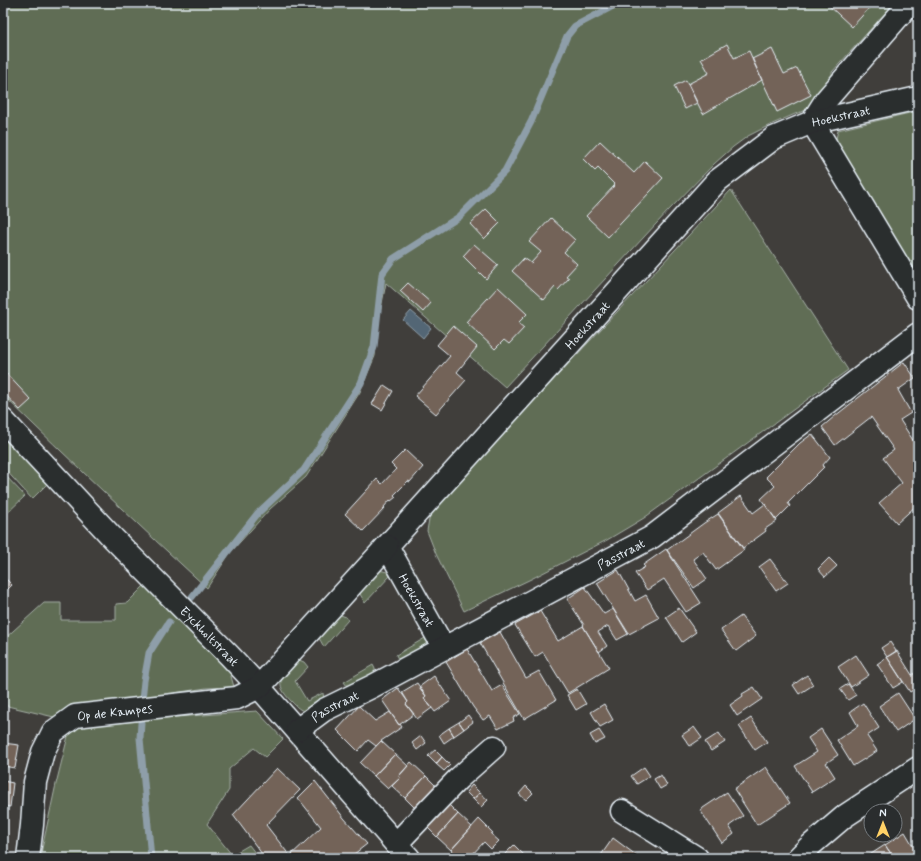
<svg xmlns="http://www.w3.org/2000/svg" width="921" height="861" viewBox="0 0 921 861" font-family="Mynerve,sans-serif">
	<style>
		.green { fill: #616d55; stroke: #a4afa6 }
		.water { fill: #526675; stroke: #8e9ea9 }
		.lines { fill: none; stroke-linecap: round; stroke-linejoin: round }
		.stream { stroke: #8e9ea9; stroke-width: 7 }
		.building { fill: #736459; stroke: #e8f1f8 }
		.minor-casing { stroke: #e8f1f8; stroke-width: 25 }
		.minor { stroke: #2a2d2e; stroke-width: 22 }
		.labels { text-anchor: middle; stroke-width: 4; stroke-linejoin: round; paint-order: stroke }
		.street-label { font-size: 13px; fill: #e8f1f8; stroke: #2a2d2e }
	</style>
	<rect width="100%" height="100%" fill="#403e3b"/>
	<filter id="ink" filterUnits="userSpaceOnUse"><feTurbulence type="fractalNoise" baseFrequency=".025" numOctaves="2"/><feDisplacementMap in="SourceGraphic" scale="8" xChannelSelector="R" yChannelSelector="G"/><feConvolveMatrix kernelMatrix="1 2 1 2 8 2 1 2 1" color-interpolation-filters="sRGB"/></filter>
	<g filter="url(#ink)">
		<!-- green -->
		<path class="green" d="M3,3H894L832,72L833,101L795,114L770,125L748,136L733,147L714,164L669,210L505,387L386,283L379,319L375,356L360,392L306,477L270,509L230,553L207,588C138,525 70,460 3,395Z
			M918,111V279L835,143L838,130Z
			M731,190L848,370L644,518L607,540L531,579L464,611L436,554L427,531L430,513L436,504C535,400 633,295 731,190Z
			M3,435L49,482L32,499L3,467Z
			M3,473L25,496L3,517Z
			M379,570L387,572L390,576L365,603L360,594V591Z
			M149,581L225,655L234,687L206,688L148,697L73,707L54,717L3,705V640L44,603H61V620H116V604L127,603Z
			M338,614L346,617L348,620L324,647L319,638L318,635Z
			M425,638L426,641V648L401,660L398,659L396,655Z
			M299,660L304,662L308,667L295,681L307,701L323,693L324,700L307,712C299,710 297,707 292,702C281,691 276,682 287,669C291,663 292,662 299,660Z
			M373,665L375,669V675L349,687L347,686L344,682Z
			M257,711L283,739L265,757L254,748L229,769V790L207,824L232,855L249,845L259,858H40L56,784L68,736L77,726L110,722Z"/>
		<!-- water -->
		<path class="water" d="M411,311L431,328L423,338L403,320Z"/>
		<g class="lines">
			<!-- stream -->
			<path class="stream" d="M192,597L258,513L304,470L361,383L374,347L382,274L393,259L459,217L505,171L531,122L567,36L575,26L619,3
				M142,700L144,681L149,653L169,622
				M141,723L140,738L151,858"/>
		</g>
		<!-- building -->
		<path class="building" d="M826,3H868L871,6L852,27Z
			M727,44L734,58L749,51L762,80L703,114L688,84L709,73L701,59Z
			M772,49L784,74L797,68L811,95L777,112L752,59Z
			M686,80L697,103L685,109L674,86Z
			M600,141L634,173L645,161L663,178L608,237L586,216L615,185L598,168L595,171L583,159Z
			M486,209L500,223L484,239L470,224Z
			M551,218L575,240L564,252L577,264L566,276L569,278L558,290L555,287L544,300L512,271L524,258L531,263L541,252L529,242Z
			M474,244L498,265L486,279L463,256Z
			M408,283L431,303L423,312L400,291Z
			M498,287L527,314L518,323L524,328L509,344L504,340L495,349L466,322Z
			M453,326L477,347L457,372L466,380L436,414L415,396L450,356L437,345Z
			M904,362L915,378L898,390L911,413L900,420L918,448V504L897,523L879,503L902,483L883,458L894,450L871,417L835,445L822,427L835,416Z
			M4,371L31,400L20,410L3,392V372Z
			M384,385L393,391L382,410L372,404Z
			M812,434L830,457L822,466L824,467L788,503L790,506L776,520L761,499L775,486L766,477L800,443Z
			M405,450L423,467L410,482L408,481L394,495L396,497L391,501L390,500L384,507L385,508L363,531L345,514L377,479L382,484L396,469L391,464Z
			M741,496L753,513L765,504L777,521L765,529L766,531L743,548L718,513Z
			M718,514L744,550L716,570L703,552L693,559L707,579L694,588L667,550L704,523Z
			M666,549L701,603L686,612L664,579L647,590L635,573L645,567L643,565Z
			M829,558L837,566L825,577L818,569Z
			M770,559L788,583L776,591L759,567Z
			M618,570L635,601L646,595L659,618L629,634L597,583Z
			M3,576L12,585L3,594Z
			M585,587L604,614L613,609L628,634L617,640L608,626L598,632L607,646L599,652L583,626L584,625L567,599Z
			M679,608L696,632L682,642L666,617Z
			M540,611L558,641L583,626L609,668L568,693L543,652L535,657L515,625Z
			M741,616L756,636L736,651L721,630Z
			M500,632L526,678L539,671L556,700L524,719L480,643Z
			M890,642L896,651L887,657L881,648Z
			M467,649L492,691L502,685L520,714L513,718L514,721L498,729L490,716L483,720L473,707L446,662Z
			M897,651L912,675L918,671V687L910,692L887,657Z
			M856,655L869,675L851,687L838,667Z
			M887,657L903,682L893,688L877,664Z
			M807,675L813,685L799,694L793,685Z
			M434,676L451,701L435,712L424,698L426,696L419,687Z
			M417,683L426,696L424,698L432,708L417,719L406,704L408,702L402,692Z
			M848,684L856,695L848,700L840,689Z
			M754,687L762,699L737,716L730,705L743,696L742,694Z
			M398,688L408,702L406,704L414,714L399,725L382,700Z
			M577,689L586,704L576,710L567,695Z
			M898,693L915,719L896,732L879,706Z
			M863,703L879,728L867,736L877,751L853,766L837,740L858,726L850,712Z
			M604,704L613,720L600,727L591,712Z
			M359,706L375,721L390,712L399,725L400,724L402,727L381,741L376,746L368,740L358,751L337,730Z
			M468,715L473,722L464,729L459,722Z
			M751,718L767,742L755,750L739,726Z
			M459,722L464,729L454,736L449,728Z
			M694,727L702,738L690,746L682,735Z
			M449,728L454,736L444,743L439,735Z
			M821,729L838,755L826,763L835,777L812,792L795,766L817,752L808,738Z
			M599,730L605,739L595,744L590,735Z
			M719,733L725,742L711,751L705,742Z
			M421,736L426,743L417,750L412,743Z
			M381,741L395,754L374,776L360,763Z
			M3,743L19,745L15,768L3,766Z
			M435,750L442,757L436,764L428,756Z
			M395,754L408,766L399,776L400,778L388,789L374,776Z
			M442,757L450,765L444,771L436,764Z
			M411,762L426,776L405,798L392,786L400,778L399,776Z
			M644,767L650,776L637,784L631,776Z
			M766,767L790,803L757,825L734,789Z
			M277,768L300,790L266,825L290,856L321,827L298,798L315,781L344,818L367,844L349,858H265L233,815Z
			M661,775L667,785L660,789L654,779Z
			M426,776L439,789L418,811L405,798Z
			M3,781L13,783L10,807L3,806Z
			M472,785L480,793L473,799L466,792Z
			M526,786L533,793L526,800L519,794Z
			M727,792L743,816L729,826L734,834L722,843L700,810Z
			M480,793L488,800L481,807L473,799Z
			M445,801L458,814L437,837L424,824Z
			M458,814L472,827L451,850L437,837Z
			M479,819L493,833L491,834L499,841L491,849L484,842L469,858H460L451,850Z
			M905,832L915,849L918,847V858H894L885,845Z
			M613,838L640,858H599Z
			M514,845L527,858H501Z
			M885,845L894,858H866L868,856Z"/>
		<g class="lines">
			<defs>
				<g id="minor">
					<path d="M910,3L826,100L812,122L918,298"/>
					<path id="s1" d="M3,420L113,538L229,655L259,687L396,844L409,858"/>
					<path id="s2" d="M444,648L387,546L717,181L774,138L812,122L918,98"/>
					<path id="s3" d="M297,730L324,710L373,686L652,537L918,334"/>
					<path d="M622,811L697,858"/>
					<path d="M396,844L458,779L494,747"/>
					<path id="s4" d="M28,858L32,825L35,782L43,752L53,732L75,716L237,698L259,687L387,546"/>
					<path d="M798,858L811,845L845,816L918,768"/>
				</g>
			</defs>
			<!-- minor casing -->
			<use href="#minor" class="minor-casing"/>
			<!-- minor -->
			<use href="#minor" class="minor"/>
		</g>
	</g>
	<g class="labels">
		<!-- street labels -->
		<g class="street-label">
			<text dy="5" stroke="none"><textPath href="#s2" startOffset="751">Hoekstraat</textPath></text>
			<text dy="5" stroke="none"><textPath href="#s2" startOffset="415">Hoekstraat</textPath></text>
			<text dy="5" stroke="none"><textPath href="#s3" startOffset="369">Passtraat</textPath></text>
			<text transform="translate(417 600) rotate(60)" y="5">Hoekstraat</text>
			<text dy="5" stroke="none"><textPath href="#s1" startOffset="299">Eyckholtstraat</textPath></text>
			<text dy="5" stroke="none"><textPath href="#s3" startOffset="45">Passtraat</textPath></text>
			<text dy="5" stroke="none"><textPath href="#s4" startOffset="197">Op de Kampes</textPath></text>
		</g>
	</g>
	<!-- margin -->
	<rect width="921" height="861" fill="none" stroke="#2a2d2e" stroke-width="16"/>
	<rect x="8" y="8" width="905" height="845" fill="none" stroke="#e8f1f8" stroke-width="1.5" filter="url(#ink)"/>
	<!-- north arrow -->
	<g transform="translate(883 823)"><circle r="19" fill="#2a2d2e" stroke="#767b7f"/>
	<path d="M0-3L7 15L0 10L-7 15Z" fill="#ffd166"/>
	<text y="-6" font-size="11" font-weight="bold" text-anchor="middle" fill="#e8f1f8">N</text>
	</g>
</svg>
